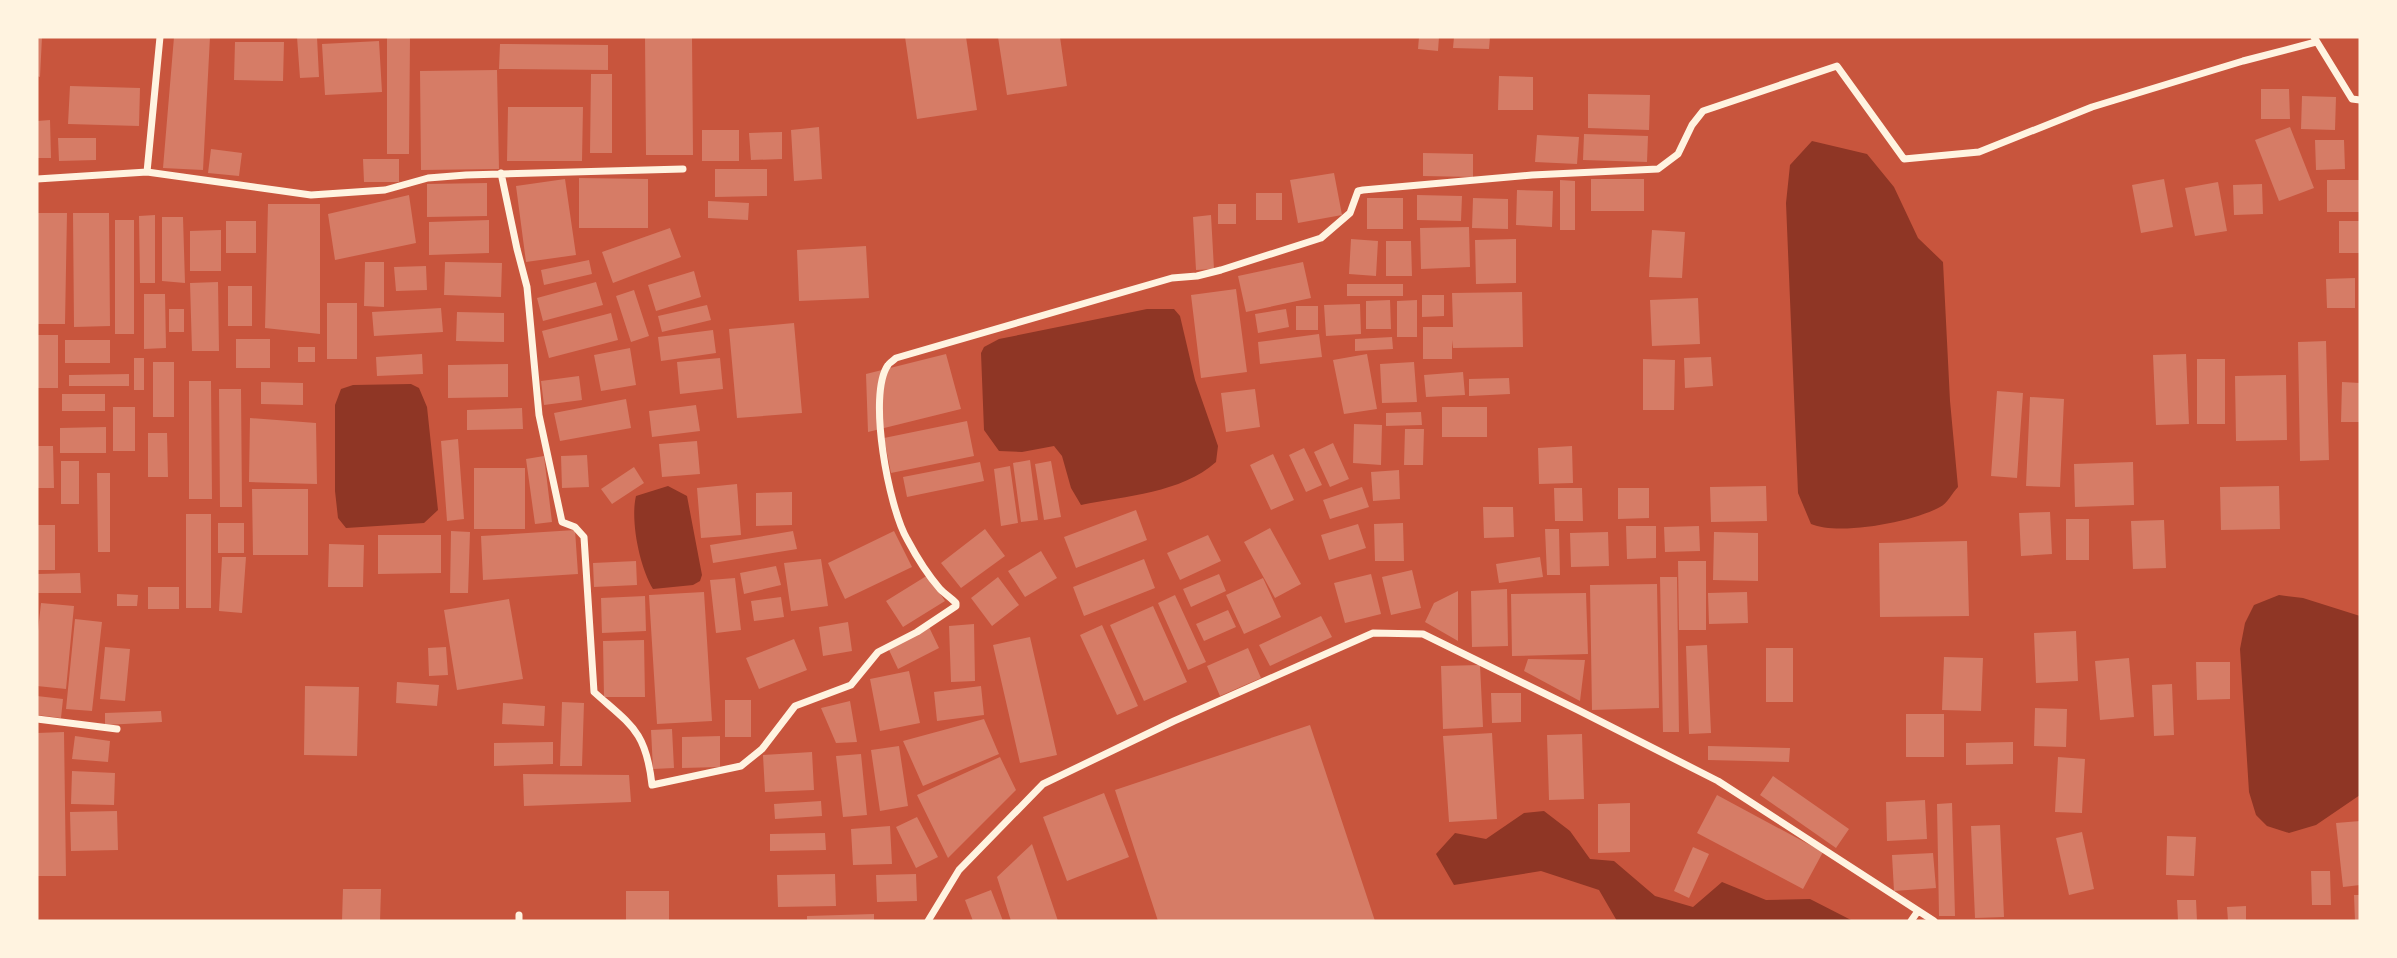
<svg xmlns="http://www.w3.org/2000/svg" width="2397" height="958" viewBox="0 0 2397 958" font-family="Lato,sans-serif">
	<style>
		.water { fill: #8f3625 }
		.building { fill: #d67c66 }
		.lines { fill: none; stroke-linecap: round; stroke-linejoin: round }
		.minor { stroke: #fff3e0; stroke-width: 7 }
	</style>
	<rect width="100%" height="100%" fill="#c8553d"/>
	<!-- water -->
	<path class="water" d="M1812,141L1867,154L1894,187L1918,238L1943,262L1950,401L1958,487C1952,493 1947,504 1940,507C1913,522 1839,536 1811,524L1798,493L1786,203L1790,165Z
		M1147,309H1174L1180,316L1195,380L1218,446L1216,462C1181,493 1126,496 1081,505L1071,488L1062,456L1054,446L1022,452L999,451L984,430L981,353L984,347L999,339Z
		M411,384L419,388L427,407L438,510L424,523L346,528L338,518L335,491V405L341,389L353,385Z
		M668,486L687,496L702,575L700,581L693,585L653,589C640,568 630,521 636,496Z
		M2279,595L2303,598L2360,616V795L2316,825L2289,833L2267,826L2256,815L2249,792L2240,649L2245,623L2254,605Z
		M1544,811L1570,831L1590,859L1614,861L1655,896L1693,907L1722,882L1766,900L1810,899L1853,921H1617L1599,890L1541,871L1454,885L1436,854L1455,833L1486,839L1524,813Z"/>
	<!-- building -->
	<path class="building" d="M37,37H42L40,77L37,76Z
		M174,37H210L203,170L163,168Z
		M297,37H317L319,77L300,78Z
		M387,37H410L409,154H387Z
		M645,37H692L693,155H646Z
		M905,37H966L977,110L917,119Z
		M998,37H1060L1067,86L1007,95Z
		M1419,37H1439L1438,51L1418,49Z
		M1454,37H1490L1489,49L1453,48Z
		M379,41L382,92L325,95L322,44Z
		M235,42H284L283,81L234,80Z
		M500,44L608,45V70L499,69Z
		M497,70L499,169L421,170L420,71Z
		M591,74H612V153H590Z
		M1499,76L1533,77V110H1498Z
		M70,86L140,88L139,126L68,124Z
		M2261,89H2289L2290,119H2261Z
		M1588,94L1650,95L1649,130L1588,128Z
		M2302,96L2336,97L2335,130L2301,129Z
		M508,107H583L582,161H507Z
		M50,120L51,158H37V121Z
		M819,127L822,179L794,181L791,130Z
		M2290,127L2314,188L2279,201L2255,140Z
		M702,130H739V161H702Z
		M782,132V159L751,160L749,133Z
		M1584,134L1648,136L1647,162L1583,160Z
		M1537,135L1579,137L1577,164L1535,162Z
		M58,138H96V160L59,161Z
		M2315,140H2344L2345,169L2316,170Z
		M211,149L242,153L239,176L208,173Z
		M1423,153L1473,154V177L1423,176Z
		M363,159H399V182H364Z
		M715,169H767V196L715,197Z
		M1334,173L1342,215L1298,223L1290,180Z
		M579,178L648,179V228H579Z
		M565,179L576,255L526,262L516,186Z
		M1591,179H1644V211H1591Z
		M2164,179L2173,227L2141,233L2132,185Z
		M1560,180L1575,181V230H1560Z
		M2327,180H2360V212H2327Z
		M2218,182L2227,231L2195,236L2185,188Z
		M487,183V216L427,217V184Z
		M2262,184L2263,214L2234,215L2233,185Z
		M1517,190L1553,191L1552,227L1516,225Z
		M1256,193H1282V220H1256Z
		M409,195L416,243L335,260L328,214Z
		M1417,195L1462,196L1461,221L1417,220Z
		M1367,198H1403V229H1367Z
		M1473,198L1508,199V229L1472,228Z
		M708,201L749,203L748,220L708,218Z
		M268,204H320V334L265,328Z
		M1218,204H1236V224H1218Z
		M37,213H67L65,324H37Z
		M73,213H109L110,326L74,327Z
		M155,215V283H140L139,216Z
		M1211,215L1214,269L1196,270L1193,217Z
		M162,217H183L185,283L162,281Z
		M115,220H134V334H115Z
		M489,220V253L429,255V222Z
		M226,221H256V253H226Z
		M2339,221H2360V253H2339Z
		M1469,227L1470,267L1421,269L1420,228Z
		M670,228L681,257L613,283L602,252Z
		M221,230V271H190V231Z
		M1652,230L1685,232L1682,278L1649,277Z
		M1351,239L1378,241L1376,276L1349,274Z
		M1516,239V283L1476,284L1475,240Z
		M1386,241H1411L1412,276H1386Z
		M866,246L869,298L799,301L797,250Z
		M589,260L592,274L544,285L541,270Z
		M365,262H384V307L364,306Z
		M445,262L502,263L501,297L444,295Z
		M1303,262L1311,298L1246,312L1238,276Z
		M426,266L427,290L396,291L394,267Z
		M694,271L701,297L656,311L648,285Z
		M2355,278V308H2327L2326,279Z
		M218,282L219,351H192L190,283Z
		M596,282L603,305L543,321L537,298Z
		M1347,284H1403V296H1347Z
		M228,286H252V326H228Z
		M1236,289L1247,372L1201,378L1191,295Z
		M634,290L649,336L631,342L616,296Z
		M1522,292L1523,347L1453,348L1452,340V359H1423V327H1453L1452,293Z
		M144,294H165L166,348L144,349Z
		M1422,295H1444V316L1422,317Z
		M1698,298L1700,344L1652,346L1650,300Z
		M1390,300L1391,329H1366V301Z
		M1417,300V337H1397V301Z
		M327,303H357V359H327Z
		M1360,304L1361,334L1326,336L1324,305Z
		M707,305L711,320L662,332L658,316Z
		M1296,306H1318V330H1296Z
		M441,308L443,332L374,336L372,312Z
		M169,309H184V332H169Z
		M1286,309L1289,327L1258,333L1255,314Z
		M457,312L504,313V342L456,341Z
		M611,313L618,340L549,358L542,331Z
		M794,323L802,413L737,418L729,329Z
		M713,330L716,353L661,361L658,337Z
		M1319,334L1322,357L1260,364L1258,342Z
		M37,335H58V388H37Z
		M1392,337L1393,349L1355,351V339Z
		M236,339H270V368H236Z
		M65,340H110V363H65Z
		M2326,341L2329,460L2300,461L2298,342Z
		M298,347H315V362H298Z
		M630,348L636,385L601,391L594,355Z
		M422,354L423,374L377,376L376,357Z
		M946,354L961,409L868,432L866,374Z
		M1367,354L1377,409L1344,414L1333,360Z
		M2186,354L2189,424L2156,425L2153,355Z
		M1711,357L1713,386L1685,388L1684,358Z
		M134,358H144V390H134Z
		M720,358L723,389L680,394L677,362Z
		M1643,359L1675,360L1674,410H1643Z
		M2197,359H2225V424H2197Z
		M153,362H174V417H153Z
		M1414,362L1417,402L1382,403L1380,364Z
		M508,364V397L448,398V365Z
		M1463,372L1465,395L1426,397L1424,375Z
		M129,374V386H69V375Z
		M2286,375L2287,440L2236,441L2235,376Z
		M579,376L582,400L544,405L541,381Z
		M1509,378L1510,394L1469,396V379Z
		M189,381H211L212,499H189Z
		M261,382L303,383V405L261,404Z
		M2342,382L2360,383V422H2341Z
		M219,389H241L242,507H220Z
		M1255,389L1260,427L1226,432L1221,393Z
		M1997,391L2023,393L2017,478L1991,476Z
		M62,394H105V411H62Z
		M2030,397L2064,399L2060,487L2026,486Z
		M626,399L631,428L560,441L554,413Z
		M696,405L700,431L652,437L649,411Z
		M113,407H135V451H113Z
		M1442,407H1487V437H1442Z
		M522,408L523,429L467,430V410Z
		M1421,412L1422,425L1386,426V413Z
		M250,418L316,423L317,484L249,482Z
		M967,421L974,456L891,473L884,438Z
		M1354,424L1382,425L1381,465L1353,463Z
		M106,427V453H60V428Z
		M1405,429H1424L1423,465H1404Z
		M148,433H167L168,477H148Z
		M458,439L464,519L447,521L441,441Z
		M697,441L700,474L662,477L659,444Z
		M1333,443L1349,479L1330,487L1314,452Z
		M37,446H53L54,488H37Z
		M1572,446L1573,483L1539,484L1538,448Z
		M1304,448L1322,485L1306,492L1289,455Z
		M1273,454L1294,500L1271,510L1250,465Z
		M587,455L589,487L562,488L561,456Z
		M544,456L552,522L535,524L526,459Z
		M1030,460L1038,520L1021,522L1013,463Z
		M61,461H79V504H61Z
		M1051,461L1061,517L1044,520L1035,464Z
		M980,462L984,481L907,497L903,477Z
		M2133,462L2134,505L2075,507L2074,464Z
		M1010,466L1018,523L1001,526L994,469Z
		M634,467L644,483L612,504L601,489Z
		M474,468H525V529H474Z
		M1399,470L1400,499L1373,501L1371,472Z
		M97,473H110V552H98Z
		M737,484L741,535L701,538L697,488Z
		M1766,486L1767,521L1711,522L1710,487Z
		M2279,486L2280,529L2221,530L2220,487Z
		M1362,487L1369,507L1330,519L1323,500Z
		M1554,488H1582L1583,521H1555Z
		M1618,488H1649V518L1618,519Z
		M252,489H308V555H253Z
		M792,492V525L756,526V493Z
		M1483,507H1513L1514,537L1484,538Z
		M1136,510L1147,540L1076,568L1064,537Z
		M2050,512L2052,554L2021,556L2019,513Z
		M186,514H211V608H186Z
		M2066,519H2089V560H2066Z
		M2164,520L2166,568L2133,569L2131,521Z
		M218,523H244V553H218Z
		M1403,523L1404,561H1375L1374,524Z
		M1358,524L1366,548L1329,560L1321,535Z
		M37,525H55V570H37Z
		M1626,526H1656V558L1627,559Z
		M1699,526L1700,551L1665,552L1664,527Z
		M1270,528L1301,584L1275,598L1244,542Z
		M985,529L1005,556L961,588L941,563Z
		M1545,529H1559L1560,575H1547Z
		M575,530L578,574L483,580L481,536Z
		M451,531L470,532L468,593H450Z
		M793,531L797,549L713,563L710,545Z
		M894,531L912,567L845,599L828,563Z
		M1608,532L1609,566L1571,567L1570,533Z
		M1714,532L1758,533V581L1713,580Z
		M378,535H441V573L378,574Z
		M1208,535L1221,561L1180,580L1167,553Z
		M1967,541L1969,616L1880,617L1879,543Z
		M329,544L364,545L363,587H328Z
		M1041,551L1057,578L1025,597L1008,571Z
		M222,557H246L242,613L219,611Z
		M1540,557L1543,577L1499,583L1496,564Z
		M821,559L828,606L791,611L784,563Z
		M1144,559L1155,588L1084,616L1073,587Z
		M636,561L637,585L594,587L593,563Z
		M1678,561H1706V630H1679Z
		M776,566L781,585L744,594L740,573Z
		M1412,570L1421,608L1391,615L1382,577Z
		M80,573L81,593H37V574Z
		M1219,574L1226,591L1191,607L1183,589Z
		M1371,574L1381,614L1345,623L1334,583Z
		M928,575L945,601L903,627L886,601Z
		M998,577L1019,605L992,626L971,598Z
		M1660,577H1677L1679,732H1663Z
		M735,578L741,630L716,633L710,580Z
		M1263,578L1281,617L1244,634L1226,595Z
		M1657,584L1659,708L1592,710L1590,585Z
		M148,587H179V609H148Z
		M1507,589L1508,646L1472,647L1471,591Z
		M1458,591V641L1425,622L1434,603Z
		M704,592L712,721L657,724L649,595Z
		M1747,592L1748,623L1709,624L1708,593Z
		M1586,593L1588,654L1512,656L1511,594Z
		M117,594L138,595L137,606H117Z
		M1175,595L1206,662L1188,670L1158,603Z
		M645,596L646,631L602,633L601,598Z
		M781,597L784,617L754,621L751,601Z
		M509,599L523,679L457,690L444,610Z
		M41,603L74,606L66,689L37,686V640Z
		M1153,606L1187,682L1144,701L1110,625Z
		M1228,610L1236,627L1204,641L1196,624Z
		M1321,616L1332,637L1270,666L1259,645Z
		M75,619L102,622L92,711L66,709Z
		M848,622L852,651L823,656L819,627Z
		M974,624L975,681L951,682L949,626Z
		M1102,625L1138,706L1117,715L1080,635Z
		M929,627L939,648L898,669L888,648Z
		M2076,631L2078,681L2036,683L2034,633Z
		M1030,637L1057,755L1020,763L993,645Z
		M794,639L807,670L759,689L746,658Z
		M644,640L645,697H604L603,641Z
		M1707,645L1711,733L1689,734L1686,646Z
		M105,647L130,649L125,701L100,699Z
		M446,647L448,675L429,676L428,648Z
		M1248,648L1261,678L1220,696L1207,666Z
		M1766,648H1793V702H1766Z
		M1944,657L1983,658L1981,711L1942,710Z
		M2129,658L2134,717L2100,720L2095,661Z
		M1528,659L1585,660L1580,701L1524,671Z
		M2196,662H2230V699L2197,700Z
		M1480,665L1483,727L1443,729L1441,666Z
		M909,671L920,723L880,731L870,679Z
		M397,682L439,685L437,706L396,703Z
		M2172,684L2174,735L2154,736L2152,685Z
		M305,686L359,687L357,756L304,755Z
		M981,686L984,715L937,721L934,692Z
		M1491,693H1521V722L1492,723Z
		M37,696L63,699L61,718L37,715Z
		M725,700H751V737H725Z
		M850,701L857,742L836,743L821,708Z
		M562,702L584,703L582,766H560Z
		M503,703L545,706L544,726L502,724Z
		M2035,708L2067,709L2066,747L2034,746Z
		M161,711L162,722L105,725V713Z
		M1906,714H1944V757H1906Z
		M984,719L999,754L923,786L903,741Z
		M1310,725L1375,921H1158L1115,790Z
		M672,729L674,768L653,769L651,730Z
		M64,732L66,876H37V733Z
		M1492,733L1497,819L1449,822L1443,736Z
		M1582,734L1584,799L1549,800L1547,735Z
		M75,736L110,741L108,762L72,759Z
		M720,736V767L682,768V737Z
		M553,742V764L494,766V743Z
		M2013,742V764L1966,765V743Z
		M899,746L908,806L880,811L871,750Z
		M1708,746L1790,748L1789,762L1708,760Z
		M812,752L814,790L765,792L763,755Z
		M861,754L867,815L843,817L836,756Z
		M1000,757L1016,790L948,858L917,795Z
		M2058,757L2085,759L2082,813L2055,812Z
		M72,771L115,773L114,805L71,804Z
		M523,774L629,775L631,802L524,806Z
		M1773,776L1849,829L1836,848L1760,795Z
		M1104,793L1129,857L1067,881L1043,817Z
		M1717,795L1823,852L1803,889L1697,833Z
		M1925,800L1927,839L1887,841L1886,802Z
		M821,801L822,816L775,819L774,804Z
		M1630,803V852L1598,853V804Z
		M1952,803L1955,916H1939L1937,804Z
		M117,811L118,850L71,851L70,812Z
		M917,817L938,857L916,868L896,827Z
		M2360,821V885L2343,887L2336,823Z
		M2000,825L2004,917L1975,918L1971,826Z
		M890,826L892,864L853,865L851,829Z
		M2082,832L2094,889L2069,895L2056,838Z
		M825,833L826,850L770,851V834Z
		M2167,836L2196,837L2194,876L2166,875Z
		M1032,844L1058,921H1011L997,877Z
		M1693,847L1709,854L1689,898L1674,891Z
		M1933,853L1936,888L1894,891L1892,855Z
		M2311,871H2330L2331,905H2312Z
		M835,874L836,906L778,907L777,875Z
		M916,874L917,901L877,902L876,875Z
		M343,889H381L380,921H342Z
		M991,890L1003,921H973L965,900Z
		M626,891H669V921H626Z
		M2354,895H2360V921H2355Z
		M2177,900H2196L2197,921H2178Z
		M2246,906V921H2228L2227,907Z
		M874,914V921H807V916Z"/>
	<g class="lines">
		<!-- minor -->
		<path class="minor" d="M2314,37L2352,99L2360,100
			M147,172L160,37
			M501,173L517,249L527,287L539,415L562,522L575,527L584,537L594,692C632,726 646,731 652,785L741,766L762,749L795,706L851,685L878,652L917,632L956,606V603C951,598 945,594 940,589C927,574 916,556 907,539C889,508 867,395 888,365C888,364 895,359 896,358L1172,278L1197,276L1221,270L1321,238L1350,213L1358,191L1363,190L1532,175L1658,169L1678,154L1692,125L1703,111L1837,66L1904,159L1979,152L2092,107L2243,61L2316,42
			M37,179L147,172L311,195L385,190L428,178L466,175L683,169
			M37,719L117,729
			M519,915V921
			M928,921L959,870L1043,784L1174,721L1373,633L1423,634L1578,710L1718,781L1934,921
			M1911,921L1918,911"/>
	</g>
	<!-- border -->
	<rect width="2397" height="958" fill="none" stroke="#fff3e0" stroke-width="77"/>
</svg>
